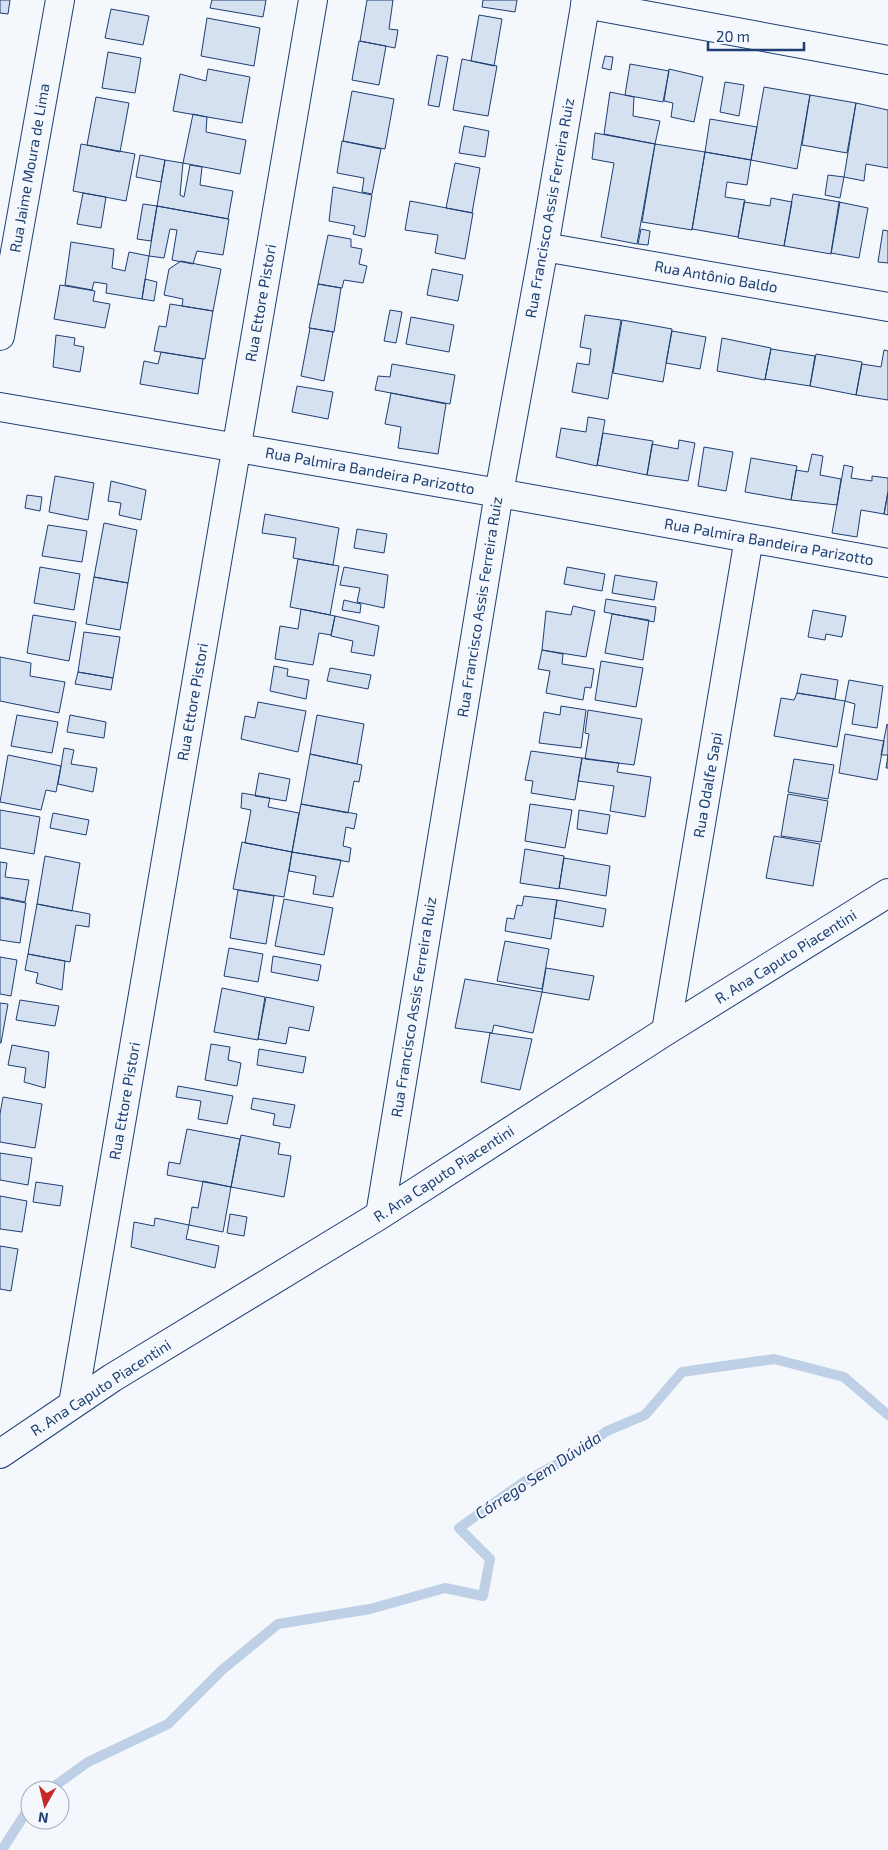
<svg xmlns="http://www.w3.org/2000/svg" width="888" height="1850" viewBox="0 0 888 1850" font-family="'Exo 2',sans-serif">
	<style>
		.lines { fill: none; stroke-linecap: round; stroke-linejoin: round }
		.stream { stroke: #bed0e5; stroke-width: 10 }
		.building { fill: #d5e0f0; stroke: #1d3f73 }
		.minor-casing { stroke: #1d3f73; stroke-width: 30 }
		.minor { stroke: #f4f7fb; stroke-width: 28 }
		.labels { text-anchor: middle; stroke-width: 4; stroke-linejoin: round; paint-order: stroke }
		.street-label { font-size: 15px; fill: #1d3f73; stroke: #f4f7fb }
		.water-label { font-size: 16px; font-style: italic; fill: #1d3f73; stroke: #f4f7fb }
	</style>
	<rect width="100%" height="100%" fill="#f4f7fb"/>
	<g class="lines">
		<!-- stream -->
		<path class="stream" d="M49,1790L88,1762L168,1724L222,1670L278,1624L370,1609L445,1588L483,1596L490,1559L459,1528L525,1481L567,1459L607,1431L645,1415L682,1372L774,1359L844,1377L888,1415
			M2,1850L30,1806"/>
	</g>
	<!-- building -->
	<path class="building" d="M0,0H10L8,14L0,13Z
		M212,0H266L263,17L210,8Z
		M367,0H393L389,29L398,30L395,48L360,41Z
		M483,0H517L515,12L482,7Z
		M111,9L149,16L143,45L105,38Z
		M479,15L502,19L494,66L471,61Z
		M207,18L260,28L254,66L201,56Z
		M359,41L386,46L379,85L352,80Z
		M108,52L141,58L135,93L102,88Z
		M437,55L448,57L439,107L428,105Z
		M605,56L613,57L611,70L602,68Z
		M462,59L497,66L488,116L453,110Z
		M630,64L669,71L663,102L625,95Z
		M208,69L250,77L242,123L173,111L180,74L206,81Z
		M669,69L703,77L694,122L671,117L673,103L664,101Z
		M725,82L744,85L739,116L720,112Z
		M764,87L810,95L797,169L751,160Z
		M352,91L394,99L385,149L343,141Z
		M610,92L634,97L633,116L660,121L655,144L604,134Z
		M810,95L856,103L847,153L802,145Z
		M96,97L129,103L120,152L87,145Z
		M856,103L888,110V168L866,164L864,181L844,177Z
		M193,114L207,117L206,132L246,140L240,174L183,163Z
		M710,119L757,127L751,160L705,152Z
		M464,126L489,131L485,157L459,153Z
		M595,133L655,144L637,244L601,237L614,163L592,159Z
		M342,141L381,149L372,194L362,192L364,178L337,173Z
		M81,144L135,154L126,201L73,191Z
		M655,144L705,152L692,230L642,222Z
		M705,152L751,160L747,185L727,182L725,197L745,200L738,237L692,229Z
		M140,155L165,160L161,182L136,177Z
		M165,160L183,163L180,195L184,197L190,165L202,167L200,185L233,191L228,219L157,206Z
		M455,163L480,168L472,213L446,208Z
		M828,175L844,177L840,198L825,195Z
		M333,187L372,195L365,237L353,234L355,226L329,221Z
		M83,193L106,197L101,228L77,224Z
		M793,194L840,202L831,254L784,246Z
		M771,198L792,202L784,246L738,238L744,202L770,206Z
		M410,201L473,213L465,259L435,253L438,235L405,230Z
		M839,202L868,208L859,258L831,253Z
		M143,204L157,206L151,241L137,239Z
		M157,206L229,219L223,255L197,251L193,264L172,260L177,230L170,229L164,258L149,256Z
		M641,229L650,231L648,245L638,244Z
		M883,230L888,231V263L878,262Z
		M328,235L351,239V247L362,249L359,264L367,266L363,283L344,280L342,288L318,284Z
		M71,242L114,249L112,268L125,271L129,252L149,256L142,299L106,293L107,284L94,282L92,290L65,285Z
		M181,261L221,269L213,311L182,306L183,299L164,295L169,269Z
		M432,269L463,275L458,301L427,295Z
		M145,279L157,282L154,301L142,299Z
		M318,284L341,288L334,332L309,328Z
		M60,285L95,291L93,301L110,304L105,328L54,319Z
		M170,304L213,311L205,359L154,351L159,326L166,327Z
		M390,310L402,312L396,343L384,341Z
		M585,315L621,320L608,399L572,392L577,363L589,365L591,349L580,347Z
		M411,317L454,325L449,352L406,344Z
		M622,320L672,329L663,382L613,373Z
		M310,328L333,332L324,381L301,376Z
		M672,331L706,337L700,369L666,363Z
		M56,335L75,338L74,345L84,347L80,372L53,367Z
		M722,338L771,348L765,380L717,371Z
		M771,349L815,356L810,386L765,379Z
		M884,350L888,351V400L856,395L862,364L881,367Z
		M161,352L203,359L198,394L140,384L144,361L158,364Z
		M816,354L862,362L856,395L810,386Z
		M392,364L455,375L450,404L375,390L378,376L390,377Z
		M297,386L333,392L328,419L292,412Z
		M391,393L446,404L438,454L398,448L401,427L385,424Z
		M588,417L605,420L597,466L556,457L561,428L586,432Z
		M603,433L653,441L647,475L597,465Z
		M679,440L695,443L688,481L647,475L652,444L678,449Z
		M704,447L733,452L726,491L698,486Z
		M812,454L823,456L820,475L841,479L837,505L791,500L796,470L808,472Z
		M751,458L797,466L791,500L745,492Z
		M844,465L853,467L851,478L872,481V476L888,478V492L884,514L861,510L857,537L832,533Z
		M55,476L94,483L88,520L49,512Z
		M111,481L146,490L141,520L119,515L121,503L108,501Z
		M888,492V515L884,514Z
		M27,495L42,497L40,511L25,508Z
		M265,514L339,528L333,565L293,558L296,538L262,533Z
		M104,523L137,530L128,583L94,577Z
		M48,525L87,531L82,562L42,556Z
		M357,529L387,534L384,553L354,548Z
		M298,559L339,566L330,615L290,607Z
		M40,567L80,574L74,610L34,603Z
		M344,567L388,575L384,608L357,602L360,588L340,585Z
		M567,567L605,574L602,591L564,584Z
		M615,575L657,582L654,600L612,593Z
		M94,577L128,583L120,630L86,624Z
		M606,599L656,607L654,622L604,612Z
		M344,600L361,604L360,613L342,610Z
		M573,606L595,611L586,657L542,650L546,611L571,615Z
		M301,609L335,616L331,635L319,633L313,665L275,659L280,626L298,629Z
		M813,610L846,616L842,637L826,634L825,640L808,637Z
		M612,614L649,620L643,660L605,653Z
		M33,615L76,622L69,661L27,653Z
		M335,616L379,626L374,656L351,652L353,641L331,636Z
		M84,632L120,637L113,678L78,672Z
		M542,650L563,654L562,664L594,669L591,688L585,687L583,700L546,693L550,671L538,669Z
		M0,657L31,663L30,676L65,682L59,713L0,701Z
		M601,661L643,668L636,707L595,700Z
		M274,666L288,669L287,676L309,680L306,699L270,691Z
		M330,668L371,675L368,689L327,681Z
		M78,672L113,678L111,690L75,684Z
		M801,674L838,680L835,699L797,693Z
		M849,680L883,686L877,728L852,724L855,704L845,701Z
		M797,693L845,701L837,747L774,736L781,698L794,700Z
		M258,702L306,711L298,752L241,739L245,716L255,718Z
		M561,706L586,710L581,748L539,743L544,712L560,715Z
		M588,710L642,719L634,765L585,759L589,734L585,733Z
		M17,715L58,722L52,753L11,746Z
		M70,715L106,722L104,738L67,732Z
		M317,715L364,724L357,764L310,754Z
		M887,724L888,725V768H886L888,755H881Z
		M845,734L884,741L877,780L839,773Z
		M64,748L74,750L71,764L97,768L93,792L58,784Z
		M531,751L582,758L575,800L531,793L533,781L525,780Z
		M310,754L362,765L359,782L354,781L348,813L301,804Z
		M8,755L61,766L56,792L46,790L41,810L0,802Z
		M582,758L619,763L617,772L651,777L645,817L610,811L614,786L578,781Z
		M794,759L834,765L828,799L788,792Z
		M259,773L290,779L286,801L255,796Z
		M242,793L270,798L268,807L299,813L292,852L245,843L251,810L241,808Z
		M788,794L828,801L821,842L781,836Z
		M301,804L357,814L354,829L346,827L343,846L351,848L349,862L292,852Z
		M530,804L572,810L565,848L525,841Z
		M0,810L40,817L34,854L0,848Z
		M579,810L610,815L607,834L577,829Z
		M53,813L89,820L86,835L50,828Z
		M774,836L820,844L813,886L766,878Z
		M242,842L292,852L284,897L233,889Z
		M525,849L564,856L559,889L520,883Z
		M292,852L341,860L333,897L313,894L316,876L289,871Z
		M45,856L80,863L72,911L37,904Z
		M564,858L610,866L606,896L559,888Z
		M0,862L7,863L5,877L29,880L25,902L0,897Z
		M238,890L274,896L266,944L230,938Z
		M524,896L557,900L551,939L505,931L507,918L514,919L517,905L522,906Z
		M0,898L26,903L20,943L0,940Z
		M284,899L333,908L324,955L275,946Z
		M557,900L606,909L603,927L554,918Z
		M37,904L90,914L89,927L76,925L70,962L28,954Z
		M505,941L549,949L542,989L497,981Z
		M229,948L263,954L258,982L224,976Z
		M28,954L65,961L62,990L36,983L38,973L25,970Z
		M273,956L321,965L318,981L271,972Z
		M0,957L17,960L11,996L0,994Z
		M546,968L594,976L589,1000L542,992Z
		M465,979L542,992L533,1033L494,1025L492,1033L455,1028Z
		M222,988L265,997L258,1040L214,1032Z
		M266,997L314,1007L309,1031L289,1027L286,1044L258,1039Z
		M20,1000L59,1006L55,1026L16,1020Z
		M0,1003L8,1004L1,1043H0Z
		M490,1033L532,1039L520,1090L481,1082Z
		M211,1044L230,1047L228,1060L241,1063L237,1086L205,1080Z
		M12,1045L49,1052L45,1088L24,1082L26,1068L8,1065Z
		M259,1049L306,1057L303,1073L257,1065Z
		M178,1086L233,1096L227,1124L198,1119L201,1101L176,1097Z
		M3,1097L42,1104L35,1148L0,1142V1114Z
		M253,1098L295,1105L290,1128L273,1125L275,1114L251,1109Z
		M187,1129L240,1139L231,1187L167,1175L169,1162L180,1164Z
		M241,1135L280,1143L278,1154L291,1156L284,1197L231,1187Z
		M0,1153L32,1158L28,1185L0,1180Z
		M203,1181L231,1187L223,1232L189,1225L192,1207L198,1208Z
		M36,1182L63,1186L60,1206L33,1202Z
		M0,1196L27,1201L22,1232L0,1229Z
		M230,1214L247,1217L244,1236L227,1233Z
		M155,1218L189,1225L186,1239L219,1246L215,1268L131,1247L134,1222L154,1226Z
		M0,1246L18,1249L11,1291L0,1289Z"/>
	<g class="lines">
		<defs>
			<path id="minor" d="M585,4L888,60
				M544,247L888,307
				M0,336L60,0
				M0,407L499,493L888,563
				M666,1031L749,538
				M380,1215L499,493L544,247L586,0
				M73,1404L313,0
				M0,1454L112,1378L380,1215L666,1031L888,893"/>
		</defs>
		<!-- minor casing -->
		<use href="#minor" class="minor-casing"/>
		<!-- minor -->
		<use href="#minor" class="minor"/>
	</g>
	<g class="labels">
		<!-- street labels -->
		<g class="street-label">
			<text transform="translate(30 168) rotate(-80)" y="5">Rua Jaime Moura de Lima</text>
			<text transform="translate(550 208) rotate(-80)" y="5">Rua Francisco Assis Ferreira Ruiz</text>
			<text transform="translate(716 277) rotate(10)" y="5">Rua Antônio Baldo</text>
			<text transform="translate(261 303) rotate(-80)" y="5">Rua Ettore Pistori</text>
			<text transform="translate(370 471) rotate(10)" y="5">Rua Palmira Bandeira Parizotto</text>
			<text transform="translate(769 542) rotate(10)" y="5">Rua Palmira Bandeira Parizotto</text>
			<text transform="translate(480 607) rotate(-81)" y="5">Rua Francisco Assis Ferreira Ruiz</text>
			<text transform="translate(193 702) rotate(-80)" y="5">Rua Ettore Pistori</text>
			<text transform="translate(708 785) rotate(-80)" y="5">Rua Odalfe Sapi</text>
			<text transform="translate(786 957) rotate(-32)" y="5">R. Ana Caputo Piacentini</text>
			<text transform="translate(414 1007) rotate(-81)" y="5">Rua Francisco Assis Ferreira Ruiz</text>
			<text transform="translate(125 1101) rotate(-80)" y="5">Rua Ettore Pistori</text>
			<text transform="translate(444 1174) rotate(-33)" y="5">R. Ana Caputo Piacentini</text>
			<text transform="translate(101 1388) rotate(-33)" y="5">R. Ana Caputo Piacentini</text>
		</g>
		<!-- water labels -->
		<g class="water-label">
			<text transform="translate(538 1475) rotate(-33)" y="6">Córrego Sem Dúvida</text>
		</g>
	</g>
	<!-- north arrow -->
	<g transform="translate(45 1805) rotate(188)"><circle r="24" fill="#f4f7fb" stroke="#9eadc5"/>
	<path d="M0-4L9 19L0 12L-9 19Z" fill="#c62828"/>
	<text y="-8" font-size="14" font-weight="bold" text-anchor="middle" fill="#1d3f73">N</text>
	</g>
	<!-- scale -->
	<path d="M708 42v8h96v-8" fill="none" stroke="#1d3f73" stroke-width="2.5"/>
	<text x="716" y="42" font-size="15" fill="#1d3f73" stroke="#f4f7fb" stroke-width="4" paint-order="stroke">20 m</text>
</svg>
